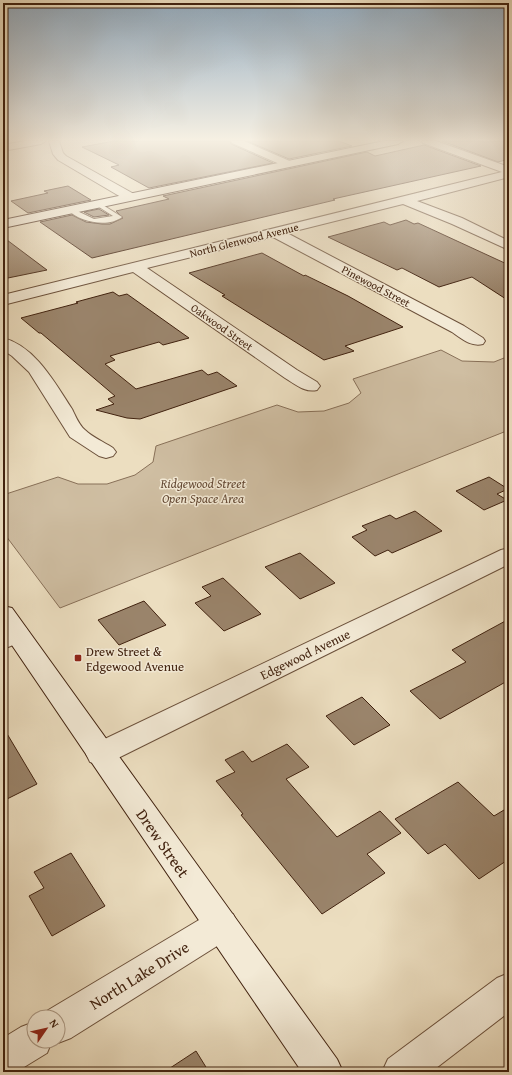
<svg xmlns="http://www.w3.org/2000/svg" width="512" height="1075" viewBox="0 0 512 1075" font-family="'Gentium Book Plus',serif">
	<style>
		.green { fill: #cfbea2; stroke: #887058 }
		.building { fill: #9a846b; stroke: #41220f }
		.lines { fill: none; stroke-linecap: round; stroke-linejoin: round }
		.lane-casing { stroke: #6c513b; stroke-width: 2 }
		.street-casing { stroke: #6c513b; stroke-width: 2 }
		.secondary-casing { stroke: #41220f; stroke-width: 2 }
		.lane { fill: #f3ead6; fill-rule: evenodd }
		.street { fill: #f3ead6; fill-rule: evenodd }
		.secondary { fill: #f3ead6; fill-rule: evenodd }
		.poi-dot { fill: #8f2418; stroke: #f3ead6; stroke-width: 1.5 }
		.labels { text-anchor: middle; stroke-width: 3; stroke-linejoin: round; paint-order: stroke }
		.far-street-label { font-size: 11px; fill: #41220f; stroke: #f3ead6 }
		.park-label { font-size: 13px; font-style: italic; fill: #644934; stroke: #f3ead6 }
		.poi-label { font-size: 13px; fill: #41220f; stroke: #f3ead6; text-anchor: start }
		.street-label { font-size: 13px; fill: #41220f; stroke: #f3ead6 }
		.near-street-label { font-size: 16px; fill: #41220f; stroke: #f3ead6 }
	</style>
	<rect width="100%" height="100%" fill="#ecdec0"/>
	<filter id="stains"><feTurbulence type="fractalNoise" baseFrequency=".005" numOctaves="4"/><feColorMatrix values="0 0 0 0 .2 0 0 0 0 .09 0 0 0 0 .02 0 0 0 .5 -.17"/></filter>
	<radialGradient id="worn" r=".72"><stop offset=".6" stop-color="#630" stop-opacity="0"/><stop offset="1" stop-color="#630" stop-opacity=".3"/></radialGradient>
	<!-- green -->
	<path class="green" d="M441,350L462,361L494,362L509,356V430L60,608L3,532V495L58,477L78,484H107L135,475L153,462L156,446L277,405L298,412L324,411L349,403L361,393L353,379Z"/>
	<!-- building -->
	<path class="building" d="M114,141H230L231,144L273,163L149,188L111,167L119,165L82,147Z
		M247,141H339L352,146L289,159Z
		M442,141H480L484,142L509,141V159L498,162Z
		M424,145L481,166L333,199L335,200L92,258L40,222L72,215L86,222L102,224H110L123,218L116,211L169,199L163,196L367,152L375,156Z
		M68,186L91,200L28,213L11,201L48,193L44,191Z
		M99,209L109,215L94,217L84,212Z
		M406,220L414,224L418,223L509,265V301L472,277L439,287L402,268L397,270L328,237L384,222L390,225Z
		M3,237L47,270L3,279Z
		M262,253L304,276L305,275L348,296L403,327L345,346L354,351L324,360L222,296L225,295L189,273Z
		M113,292L119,296L127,294L189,338L163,345L159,342L110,356L115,360L105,364L136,389L202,370L208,375L217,372L237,386L140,419L127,418L96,410L114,404L108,399L115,396L41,333H39L21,318L78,303L76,302Z
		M489,477L508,489L497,494L507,500L484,510L456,491Z
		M415,511L442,531L392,553L388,550L375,556L352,537L367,530L362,526L390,515L396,519Z
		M300,553L335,583L300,599L265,567Z
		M223,578L261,614L224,631L195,603L211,596L202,587Z
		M144,601L166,625L119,645L98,620Z
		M509,619V680L440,719L410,691L466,662L452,650Z
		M362,697L390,725L354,745L326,716Z
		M3,727L37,784L3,801Z
		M287,744L309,767L286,779L337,837L380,811L401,833L367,854L385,873L322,914L241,815L243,814L216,781L235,772L225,760L243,751L252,762Z
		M458,782L494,816L509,807V859L479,879L445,844L428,854L395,819Z
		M71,853L105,906L52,936L29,896L44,888L34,872Z
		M196,1051L209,1072H164Z"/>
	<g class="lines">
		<defs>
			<path id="lane" d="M98,202L122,217C108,228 80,222 68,210L73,209L94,219L113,216L96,205L95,204Z"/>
			<path id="street" d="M25,141H46L41,144L3,151V145Z
				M49,141H59L63,153L66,156L134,194L136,197L134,200H126L58,160L53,154Z
				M231,141H244L292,162L294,164L288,167L284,166L232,143Z
				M422,141H436L509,167V177L417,201L462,218L509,241V250L452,224L403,204L287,233L464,326L483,338L485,341L483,344C471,347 462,339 452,332L273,237L147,268L297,370L317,382L320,386L317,390C305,393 295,384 285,378L133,272L3,305V295L502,172L423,143Z
				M3,338C35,346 55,383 72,409C75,415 79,425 85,430C92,437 104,442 113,448L116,452L113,456L106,458L99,456L70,437L29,372L12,356L3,350Z
				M509,548V564L110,762L100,765L90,762L86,754L90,746L501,550Z
				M17,626L26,628L29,634L26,640L3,649V630Z
				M221,910L233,914L238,925L233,936L71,1038L58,1043L53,1041H58V1017H43L45,1012L209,914Z
				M509,973V1012L431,1072H382L388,1059L497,978Z
				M34,1022V1041H52L47,1053L16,1072H3V1038L21,1027Z"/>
			<path id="secondary" d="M384,141H403L398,144L3,228V220Z
				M3,606L12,608L337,1059L343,1072H302L3,632Z"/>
		</defs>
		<!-- lane casing -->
		<use href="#lane" class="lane-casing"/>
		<!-- street casing -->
		<use href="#street" class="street-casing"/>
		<!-- secondary casing -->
		<use href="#secondary" class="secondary-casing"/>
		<!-- lane -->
		<use href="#lane" class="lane"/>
		<!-- street -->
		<use href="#street" class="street"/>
		<!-- secondary -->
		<use href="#secondary" class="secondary"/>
	</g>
	<!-- sky -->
	<linearGradient id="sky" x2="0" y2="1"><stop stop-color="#92abc0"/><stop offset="0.48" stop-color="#f6f0e3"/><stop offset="1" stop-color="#f6f0e3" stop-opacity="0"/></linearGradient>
	<rect width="512" height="291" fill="url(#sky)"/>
	<!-- markers -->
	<rect class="poi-dot" x="74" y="654" width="8" height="8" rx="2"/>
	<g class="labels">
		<!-- far-street labels -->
		<g class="far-street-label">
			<text transform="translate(244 240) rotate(-14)" y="4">North Glenwood Avenue</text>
			<text transform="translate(376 286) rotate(28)" y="4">Pinewood Street</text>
			<text transform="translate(222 327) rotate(35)" y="4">Oakwood Street</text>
		</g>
		<!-- park labels -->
		<g class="park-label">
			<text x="203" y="488">Ridgewood Street<tspan x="203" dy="15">Open Space Area</tspan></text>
		</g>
		<!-- poi labels -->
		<g class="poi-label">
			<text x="86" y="656">Drew Street &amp;<tspan x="86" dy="15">Edgewood Avenue</tspan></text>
		</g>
		<!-- street labels -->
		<g class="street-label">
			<text transform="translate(305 654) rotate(-26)" y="5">Edgewood Avenue</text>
		</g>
		<!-- near-street labels -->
		<g class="near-street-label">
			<text transform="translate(163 843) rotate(55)" y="6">Drew Street</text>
			<text transform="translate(139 975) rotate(-32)" y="6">North Lake Drive</text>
		</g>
	</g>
	<!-- margin -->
	<rect width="512" height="1075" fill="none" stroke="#ecdec0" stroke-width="16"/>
	<rect x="4" y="4" width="504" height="1067" fill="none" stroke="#41220f" stroke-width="2"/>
	<rect x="8" y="8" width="496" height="1059" fill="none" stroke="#41220f"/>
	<!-- north arrow -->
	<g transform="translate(46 1029) rotate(56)"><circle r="19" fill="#f3ead6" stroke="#ac9a86"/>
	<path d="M0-3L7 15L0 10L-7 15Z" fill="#8f2418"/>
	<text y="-6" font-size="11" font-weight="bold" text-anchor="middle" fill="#41220f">N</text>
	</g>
	<rect width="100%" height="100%" filter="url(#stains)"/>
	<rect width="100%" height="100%" fill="url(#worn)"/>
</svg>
